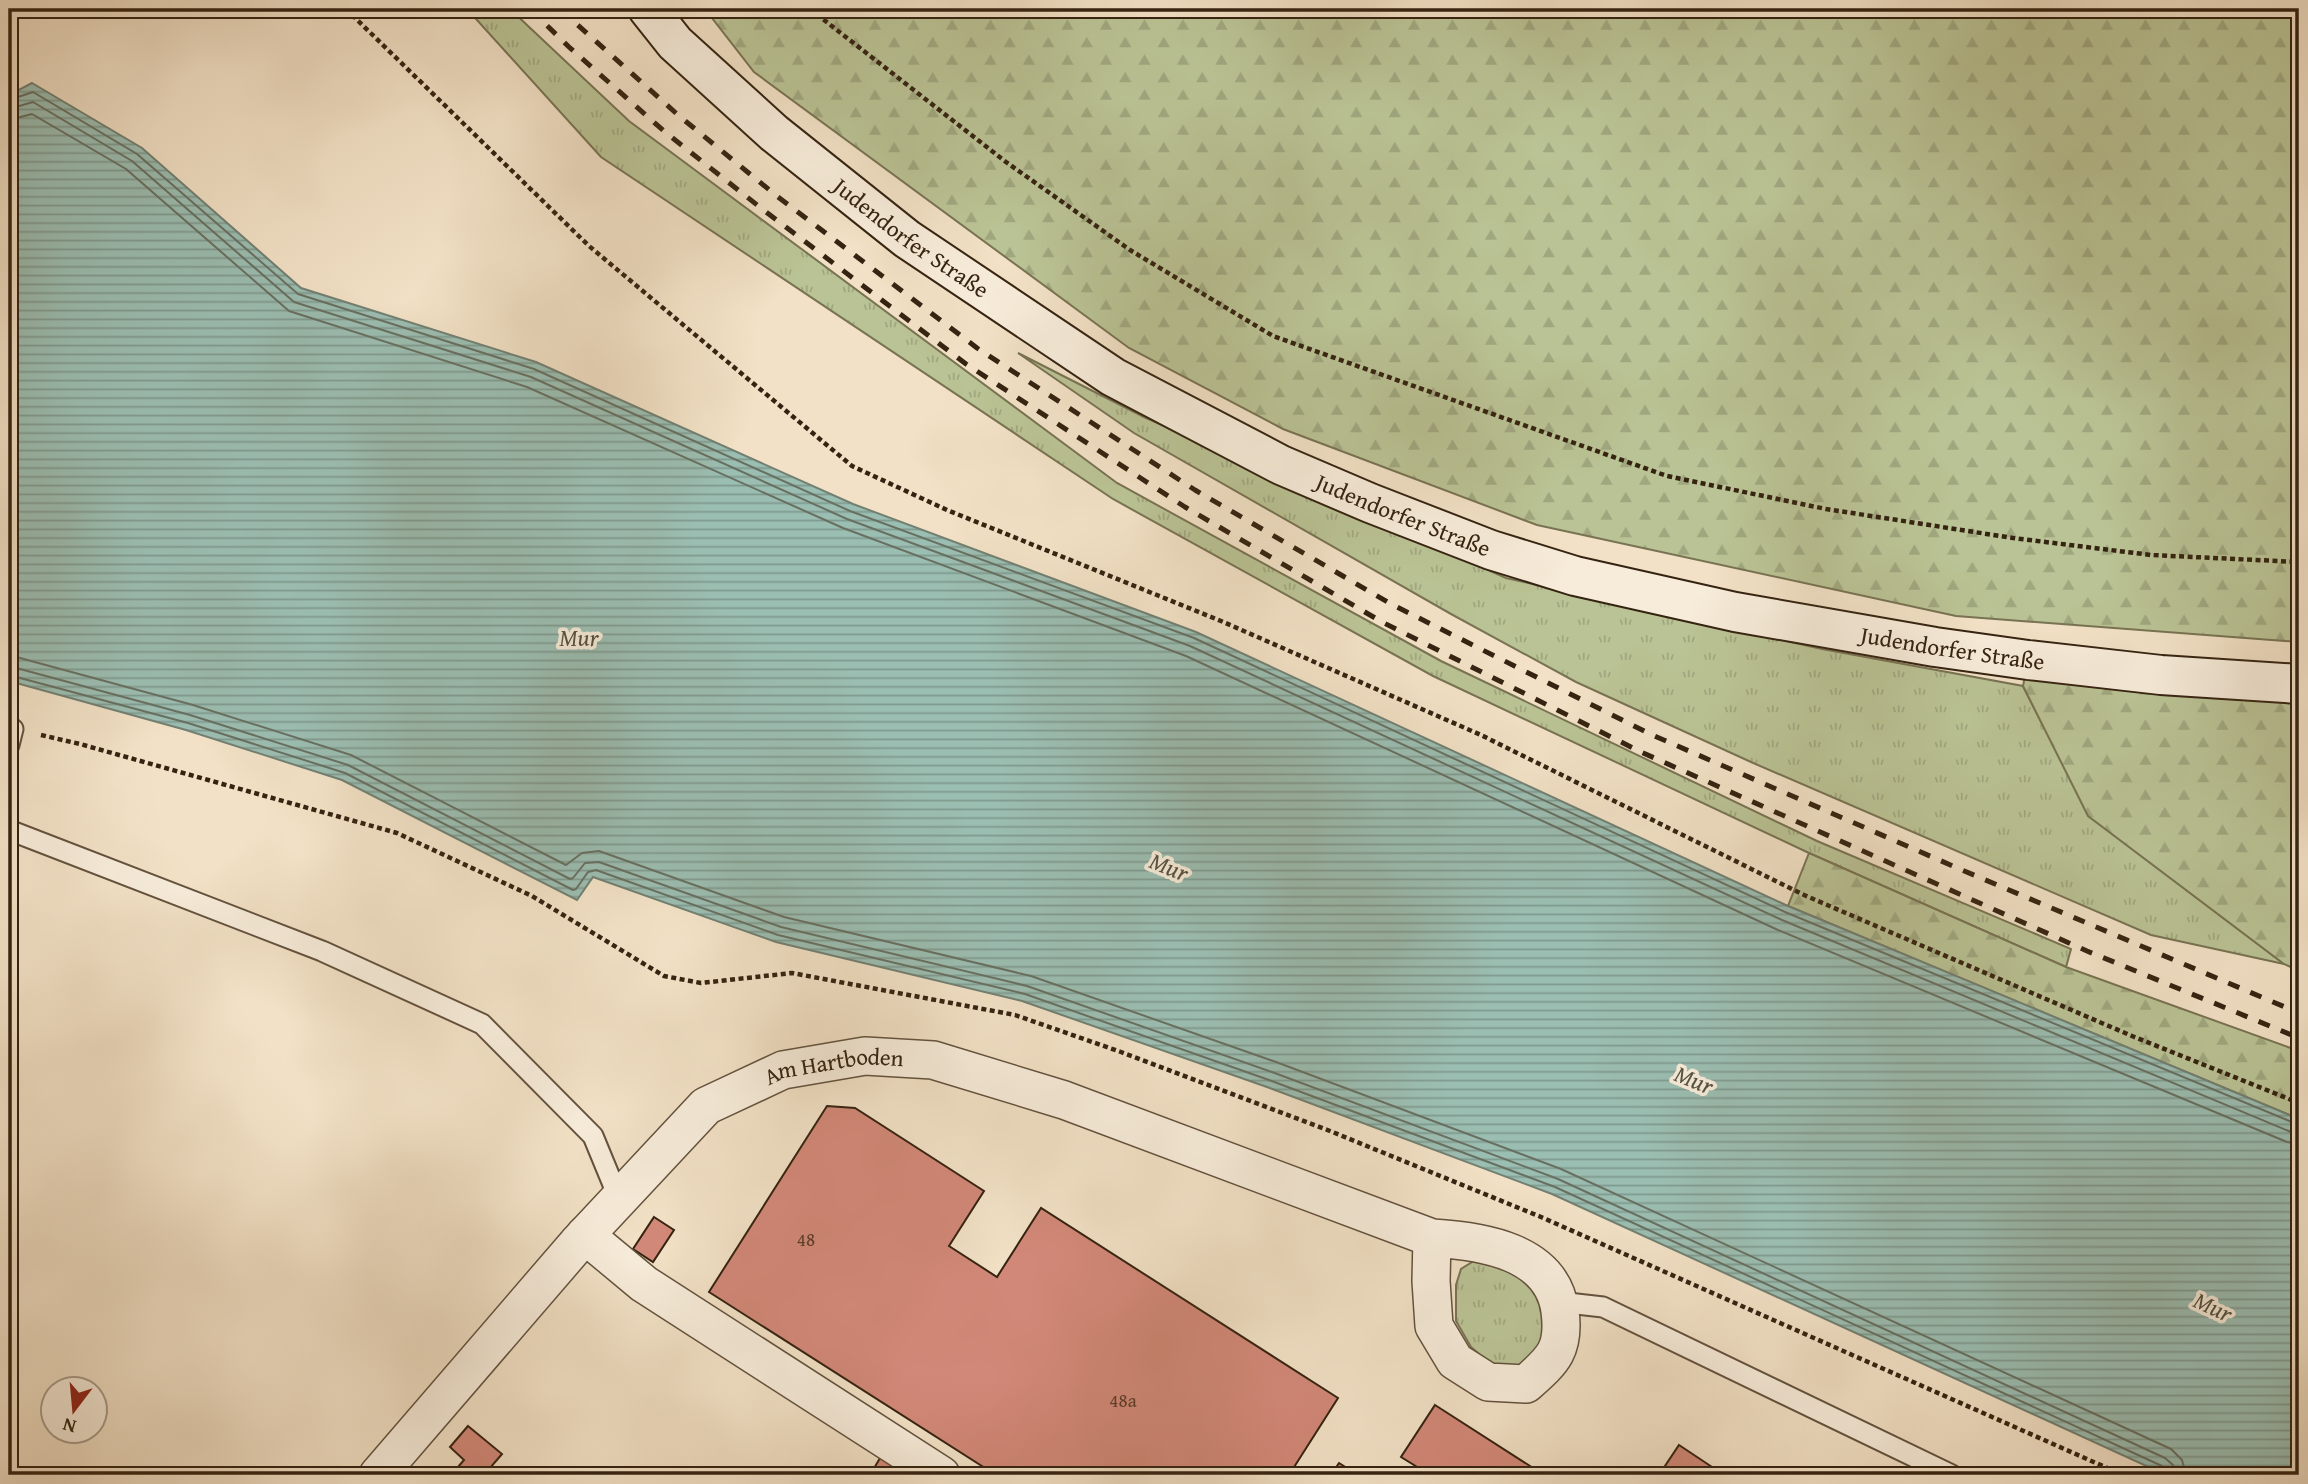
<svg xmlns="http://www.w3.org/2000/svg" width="2308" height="1484" viewBox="0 0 2308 1484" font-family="'Gentium Book Plus',serif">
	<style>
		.grass { fill: url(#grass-tufts); stroke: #787353; stroke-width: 2 }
		.forest { fill: url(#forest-firs); stroke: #787353; stroke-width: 2 }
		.water { fill: url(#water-rules); stroke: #728072; stroke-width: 2 }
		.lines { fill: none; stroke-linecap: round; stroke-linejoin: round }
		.shore { stroke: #687062; stroke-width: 2 }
		.building { fill: #d28878; stroke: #352311; stroke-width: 2 }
		.lane-casing { stroke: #64523e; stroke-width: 23 }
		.street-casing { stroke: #64523e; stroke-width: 40 }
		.secondary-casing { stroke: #352311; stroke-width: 42 }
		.path { stroke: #352311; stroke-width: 4.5; stroke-dasharray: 5 3.5; stroke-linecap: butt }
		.lane { stroke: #f7ecda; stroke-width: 19 }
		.street { stroke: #f7ecda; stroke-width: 37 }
		.secondary { stroke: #f7ecda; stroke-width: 38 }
		.rail { stroke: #352311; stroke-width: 5; stroke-dasharray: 12 12; stroke-linecap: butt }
		.labels { text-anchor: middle; stroke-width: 7; stroke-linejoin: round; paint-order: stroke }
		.number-label { font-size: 19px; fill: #5c3c2b }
		.street-label { font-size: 23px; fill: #352311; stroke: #f7ecda }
		.water-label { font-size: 24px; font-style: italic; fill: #545241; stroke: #f7ecda }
	</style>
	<defs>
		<pattern id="grass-tufts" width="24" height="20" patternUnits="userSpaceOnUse" patternTransform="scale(1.75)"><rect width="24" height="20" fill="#bac395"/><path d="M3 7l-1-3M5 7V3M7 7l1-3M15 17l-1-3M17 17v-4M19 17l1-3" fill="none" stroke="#a0a77f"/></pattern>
		<pattern id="forest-firs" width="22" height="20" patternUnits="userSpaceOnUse" patternTransform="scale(1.75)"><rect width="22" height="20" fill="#bac395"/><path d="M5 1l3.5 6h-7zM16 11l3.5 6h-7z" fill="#a0a77f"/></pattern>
		<pattern id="water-rules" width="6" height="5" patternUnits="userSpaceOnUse" patternTransform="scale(1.75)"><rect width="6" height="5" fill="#9bbeb2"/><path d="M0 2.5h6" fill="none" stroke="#7f9a8f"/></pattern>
	</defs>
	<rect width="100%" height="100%" fill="#f2e1c6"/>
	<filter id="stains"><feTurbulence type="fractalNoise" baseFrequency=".00286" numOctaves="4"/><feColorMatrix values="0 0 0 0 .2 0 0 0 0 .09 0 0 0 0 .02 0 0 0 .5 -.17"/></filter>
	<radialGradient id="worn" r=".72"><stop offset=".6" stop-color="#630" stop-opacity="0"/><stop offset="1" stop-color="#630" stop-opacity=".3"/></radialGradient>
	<!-- grass -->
	<path class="grass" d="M467,9H510L629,121L1117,483L1441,661L1817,841L2071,949L2066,967L1809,853L1433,676L1113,499L601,157Z
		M1018,353L1144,417L1506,578L1822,649L2023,686L2089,816L2284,964L2151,935L1751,762L1576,682L1451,614L1134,433Z
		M1477,1259L1507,1264L1530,1281L1547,1311L1544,1341L1525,1364L1505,1369L1493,1366L1471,1347L1456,1321V1285L1461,1269Z"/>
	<!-- forest -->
	<path class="forest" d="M705,9H2299V642L1956,616L1537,525L1283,429L1129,348L754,72Z
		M2028,660L2299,684V971L2284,964L2088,816L2023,686Z
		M1809,853L2066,967L2299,1051V1119L1788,906Z"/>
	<!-- water -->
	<path class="water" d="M32,83L142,148L301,288L536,362L853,504L1196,632L1788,906L2299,1119V1475H2166L1552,1194L1267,1087L1022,1001L776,942L593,877L577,900L342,780L186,730L9,681V95Z"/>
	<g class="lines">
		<!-- shore -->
		<path class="shore" d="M9,100L33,92L137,154L298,294L534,369L850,511L1194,638L1785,912L2299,1125
			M9,109L33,102L132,161L294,302L531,377L847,519L1190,646L1782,920L2291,1132L2299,1133
			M9,120L32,114L126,169L289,311L527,387L843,528L1186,656L1778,930L2287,1142L2299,1144
			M9,655L193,705L351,755L566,865L582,853L599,851L784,917L1031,976L1276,1062L1561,1169L2171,1449L2182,1460L2186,1475
			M9,666L190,715L348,765L570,879L573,878L585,863L599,862L781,927L1027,986L1272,1072L1558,1179L2165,1458L2173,1465L2175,1475
			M9,675L188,723L345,773L573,890L576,889L588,872L596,870L778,935L1025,994L1269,1080L1555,1187L2162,1466L2166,1469L2167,1475"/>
	</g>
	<!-- building -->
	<path class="building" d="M827,1106L855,1108L984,1191L949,1246L997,1277L1041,1208L1338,1398L1289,1475H996L709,1292Z
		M654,1217L674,1230L653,1262L633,1249Z
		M1435,1405L1544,1475H1418L1422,1470L1401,1457Z
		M468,1426L502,1454L489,1469L497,1475H451L464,1460L450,1447Z
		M1679,1445L1724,1475H1659Z
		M880,1458L909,1475H870Z
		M1339,1463L1358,1475H1331Z"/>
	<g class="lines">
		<defs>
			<path id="lane" d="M9,728L13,729L9,745
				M9,830L322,951L482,1024L593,1136L619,1199
				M1559,1302L1603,1307L1952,1475"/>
			<g id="street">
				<path d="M585,1235L644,1284L941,1475"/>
				<path id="s1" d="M378,1475L577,1244L706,1106L783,1070L865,1056L933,1060L1064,1100L1432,1238C1482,1241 1552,1251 1560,1311C1565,1350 1553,1360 1526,1384L1488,1382L1455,1361L1434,1326L1431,1281L1432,1238"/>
			</g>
			<g id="secondary">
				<path id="s2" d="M648,9L675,43L774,133L907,239L1113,377L1281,465L1370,503L1491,550L1575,576L1735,612L1935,647L2028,660L2161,675L2299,684"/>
			</g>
		</defs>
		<!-- lane casing -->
		<use href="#lane" class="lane-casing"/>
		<!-- street casing -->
		<use href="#street" class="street-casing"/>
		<!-- secondary casing -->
		<use href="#secondary" class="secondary-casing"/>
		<!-- path -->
		<path class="path" d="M346,9L589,246L852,466L947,510L1221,621L1481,735L1804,895L2132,1036L2299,1103
			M810,9L1006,162L1130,250L1273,336L1667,476L1826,509L2013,538L2151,555L2299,562
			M41,735L80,744L397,833L532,896L664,976L701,983L792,973L1015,1015L1121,1052L1330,1131L1541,1217L2123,1475"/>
		<!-- lane -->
		<use href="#lane" class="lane"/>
		<!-- street -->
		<use href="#street" class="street"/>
		<!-- secondary -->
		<use href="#secondary" class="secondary"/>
		<!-- rail -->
		<path class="rail" d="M530,9L569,47L665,132L766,212L966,364L1185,507L1382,622L1641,752L2087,951L2299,1038
			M560,9L678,115L778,197L977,348L1195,490L1391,604L1650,734L1962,870L2299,1013"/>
	</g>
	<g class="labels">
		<!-- number labels -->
		<g class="number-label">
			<text x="806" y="1246">48</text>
			<text x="1123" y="1407">48a</text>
		</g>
		<!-- street labels -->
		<g class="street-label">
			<text dy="8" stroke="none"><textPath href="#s2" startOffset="350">Judendorfer Straße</textPath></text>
			<text dy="8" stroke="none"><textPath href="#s2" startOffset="917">Judendorfer Straße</textPath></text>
			<text dy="8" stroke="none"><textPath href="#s2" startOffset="1484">Judendorfer Straße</textPath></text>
			<text dy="8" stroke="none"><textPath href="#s1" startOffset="630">Am Hartboden</textPath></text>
		</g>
		<!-- water labels -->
		<g class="water-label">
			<text x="579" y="646">Mur</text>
			<text transform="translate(1169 867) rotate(22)" y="8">Mur</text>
			<text transform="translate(1694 1080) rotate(22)" y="8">Mur</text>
			<text transform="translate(2213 1307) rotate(25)" y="8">Mur</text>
		</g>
	</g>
	<!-- margin -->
	<rect width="2308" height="1484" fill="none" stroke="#f2e1c6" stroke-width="35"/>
	<rect x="10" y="10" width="2287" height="1463" fill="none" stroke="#352311" stroke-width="3.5"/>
	<rect x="18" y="18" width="2273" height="1449" fill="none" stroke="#352311" stroke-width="2"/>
	<!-- north arrow -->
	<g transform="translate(74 1410) rotate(196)"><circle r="33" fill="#f7ecda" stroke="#a99c8a" stroke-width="2"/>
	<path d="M0-5L12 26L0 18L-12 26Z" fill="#8f2418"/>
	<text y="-10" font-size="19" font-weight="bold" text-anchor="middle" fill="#352311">N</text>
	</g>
	<rect width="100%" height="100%" filter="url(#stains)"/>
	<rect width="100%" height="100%" fill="url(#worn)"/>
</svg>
